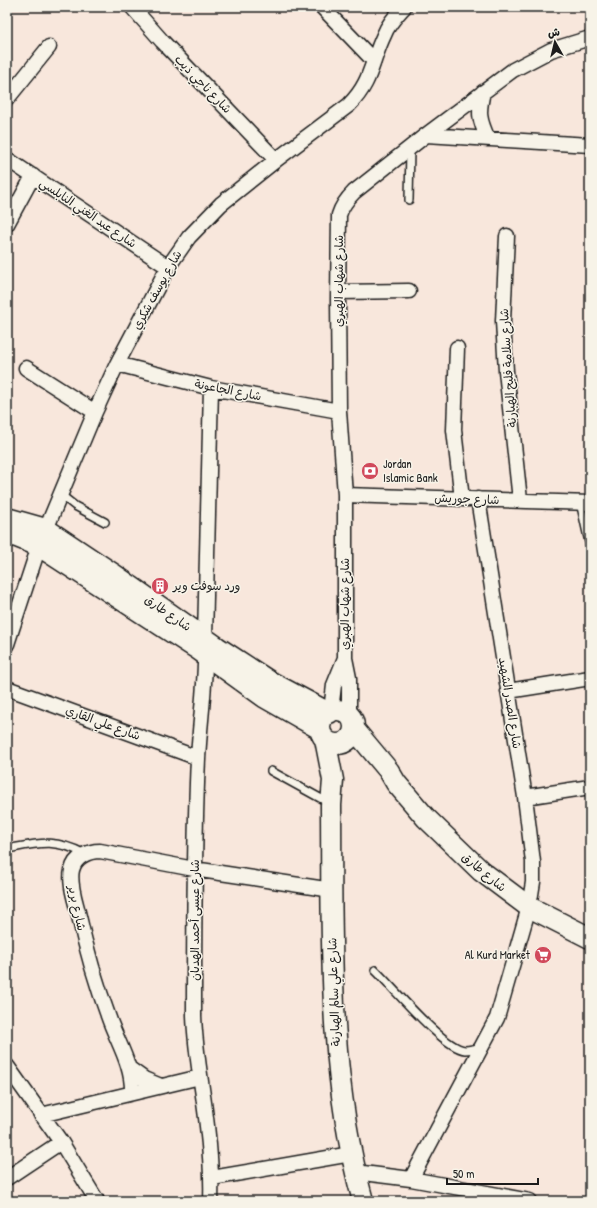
<svg xmlns="http://www.w3.org/2000/svg" width="597" height="1208" viewBox="0 0 597 1208" font-family="'Patrick Hand','Playpen Sans Arabic',sans-serif">
	<style>
		.lines { fill: none; stroke-linecap: round; stroke-linejoin: round }
		.lane-casing { stroke: #1c1c1c; stroke-width: 10 }
		.street-casing { stroke: #1c1c1c; stroke-width: 17 }
		.secondary-casing { stroke: #1c1c1c; stroke-width: 23 }
		.lane { stroke: #f7f3e8; stroke-width: 7 }
		.street { stroke: #f7f3e8; stroke-width: 14 }
		.secondary { stroke: #f7f3e8; stroke-width: 20 }
		.labels { text-anchor: middle; stroke-width: 3; stroke-linejoin: round; paint-order: stroke }
		.street-label { font-size: 12px; fill: #1c1c1c; stroke: #f7f3e8 }
		.poi-label { font-size: 12px; fill: #1c1c1c; stroke: #f7f3e8; text-anchor: start }
	</style>
	<rect width="100%" height="100%" fill="#f8e7dc"/>
	<filter id="ink" filterUnits="userSpaceOnUse"><feTurbulence type="fractalNoise" baseFrequency=".025" numOctaves="2"/><feDisplacementMap in="SourceGraphic" scale="8" xChannelSelector="R" yChannelSelector="G"/><feConvolveMatrix kernelMatrix="1 2 1 2 8 2 1 2 1" color-interpolation-filters="sRGB"/></filter>
	<g filter="url(#ink)">
		<g class="lines">
			<defs>
				<path id="lane" d="M409,200L410,148
					M61,495L75,506L105,522
					M580,502L590,547
					M271,771L329,803
					M7,849C39,843 54,838 85,854
					M375,970C393,987 443,1048 465,1050C470,1050 476,1048 481,1048"/>
				<path id="street" d="M132,7L162,41L276,160
					M322,7L374,61
					M483,92C478,113 479,119 488,139
					M7,99L49,47
					M426,135L590,145
					M7,159L168,267
					M7,224L33,176
					M507,236L503,321L506,371L520,500
					M338,292L409,291
					M457,348L454,430L462,499
					M117,364L211,388L339,411
					M26,368L95,412
					M211,388L205,638C207,678 200,718 198,759C194,844 194,929 194,1015C195,1052 203,1089 207,1126C210,1151 212,1176 211,1201
					M345,495L590,503
					M7,644L39,546L95,412L117,364L168,267L189,237L221,204L276,160L349,105C372,82 371,62 384,35C388,24 396,16 404,7
					M7,688L198,758
					M508,691L590,678
					M331,711L334,685L345,658
					M349,715V678L345,658V495L339,411L338,299L339,215C342,205 347,199 354,192L426,135L513,70L551,50L590,38
					M525,797L590,787
					M7,1066L61,1142L97,1201
					M130,1069L144,1079L161,1086
					M132,1093C133,1067 119,1045 110,1021C97,986 86,949 78,912C75,900 69,883 72,870C75,857 88,851 100,851L194,869L332,890
					M41,1115L200,1077
					M355,1172L411,1179L530,1201
					M7,1178L61,1142
					M212,1178L351,1154
					M411,1179L497,1018L529,907L533,882V862L525,797L478,499"/>
				<path id="secondary" d="M7,518L46,529L112,573L217,647L269,681L329,713
					M7,533L39,546L196,648L264,697L320,729
					M320 727a17 17 0 1 1 34 0a17 17 0 1 1-34 0Z
					M354,729L389,771L396,783L426,818L481,871L529,907L590,938
					M325,739L333,780L331,805C332,937 327,1072 363,1201"/>
			</defs>
			<!-- lane casing -->
			<use href="#lane" class="lane-casing"/>
			<!-- street casing -->
			<use href="#street" class="street-casing"/>
			<!-- secondary casing -->
			<use href="#secondary" class="secondary-casing"/>
			<!-- lane -->
			<use href="#lane" class="lane"/>
			<!-- street -->
			<use href="#street" class="street"/>
			<!-- secondary -->
			<use href="#secondary" class="secondary"/>
		</g>
	</g>
	<!-- icons -->
	<defs>
		<symbol id="bank-disc" viewBox="-11 -11 22 22"><circle r="9.5" fill="#d1495b" stroke="#f7f3e8"/><path d="M-6-4H6V4H-6ZM0-2.3a2.3 2.3 0 1 0 0 4.6a2.3 2.3 0 1 0 0-4.6Z" fill="#fff"/></symbol>
		<symbol id="building-disc" viewBox="-11 -11 22 22"><circle r="9.5" fill="#d1495b" stroke="#f7f3e8"/><path d="M-4-6H4V6H1V3H-1V6H-4ZM-2.5-4.3h1.7v1.8h-1.7ZM.8-4.3h1.7v1.8H.8ZM-2.5-1h1.7V.8h-1.7ZM.8-1h1.7V.8H.8Z" fill="#fff"/></symbol>
		<symbol id="supermarket-disc" viewBox="-11 -11 22 22"><circle r="9.5" fill="#d1495b" stroke="#f7f3e8"/><path d="M-6-5.5h2.5l.6 2H6L4.5 2H-2.5L-4.4-4H-6ZM-1.5 3.2a1.3 1.3 0 1 0 .1 0ZM3 3.2a1.3 1.3 0 1 0 .1 0Z" fill="#fff"/></symbol>
	</defs>
	<g fill-rule="evenodd">
		<use href="#bank-disc" x="360" y="461" width="20" height="20"/>
		<use href="#building-disc" x="150" y="576" width="20" height="20"/>
		<use href="#supermarket-disc" x="533" y="945" width="20" height="20"/>
	</g>
	<g class="labels">
		<!-- street labels -->
		<g class="street-label">
			<text transform="translate(203 84) rotate(46)" y="4">شارع ناجي ذيب</text>
			<text transform="translate(88 213) rotate(34)" y="4">شارع عبد الغني النابلسي</text>
			<text transform="translate(339 281) rotate(-90)" y="4">شارع شهاب الهبري</text>
			<text transform="translate(157 290) rotate(-61)" y="4">شارع يوسف شكري</text>
			<text transform="translate(508 368) rotate(-94)" y="4">شارع سلامة فليح الهبارنة</text>
			<text transform="translate(228 390) rotate(11)" y="4">شارع الجاعونة</text>
			<text transform="translate(467 499) rotate(2)" y="4">شارع جوريش</text>
			<text transform="translate(345 604) rotate(-90)" y="4">شارع شهاب الهبري</text>
			<text transform="translate(168 613) rotate(35)" y="4">شارع طارق</text>
			<text transform="translate(510 703) rotate(81)" y="4">شارع الصدر الشهيد</text>
			<text transform="translate(103 723) rotate(20)" y="4">شارع علي القاري</text>
			<text transform="translate(484 872) rotate(40)" y="4">شارع طارق</text>
			<text transform="translate(77 908) rotate(78)" y="4">شارع برير</text>
			<text transform="translate(195 920) rotate(-90)" y="4">شارع عيسى أحمد الهدبان</text>
			<text transform="translate(334 992) rotate(-92)" y="4">شارع علي سالم الهبارنة</text>
		</g>
		<!-- poi labels -->
		<g class="poi-label">
			<text x="383" y="468">Jordan<tspan x="383" dy="14">Islamic Bank</tspan></text>
			<text x="173" y="590">ورد سوفت وير</text>
			<text x="530" y="959" text-anchor="end">Al Kurd Market</text>
		</g>
	</g>
	<!-- margin -->
	<rect width="597" height="1208" fill="none" stroke="#f7f3e8" stroke-width="24"/>
	<rect x="12" y="12" width="573" height="1184" fill="none" stroke="#1c1c1c" stroke-width="1.5" filter="url(#ink)"/>
	<!-- north arrow -->
	<g transform="translate(555 42) rotate(352)" stroke="#f7f3e8" stroke-width="3" paint-order="stroke">
	<path d="M0-3L7 15L0 10L-7 15Z" fill="#1c1c1c"/>
	<text y="-6" font-size="11" font-weight="bold" text-anchor="middle" fill="#1c1c1c">ش</text>
	</g>
	<!-- scale -->
	<path d="M447 1178v6h91v-6" fill="none" stroke="#1c1c1c" stroke-width="2"/>
	<text x="453" y="1178" font-size="12" fill="#1c1c1c" stroke="#f7f3e8" stroke-width="3" paint-order="stroke">50 m</text>
</svg>
